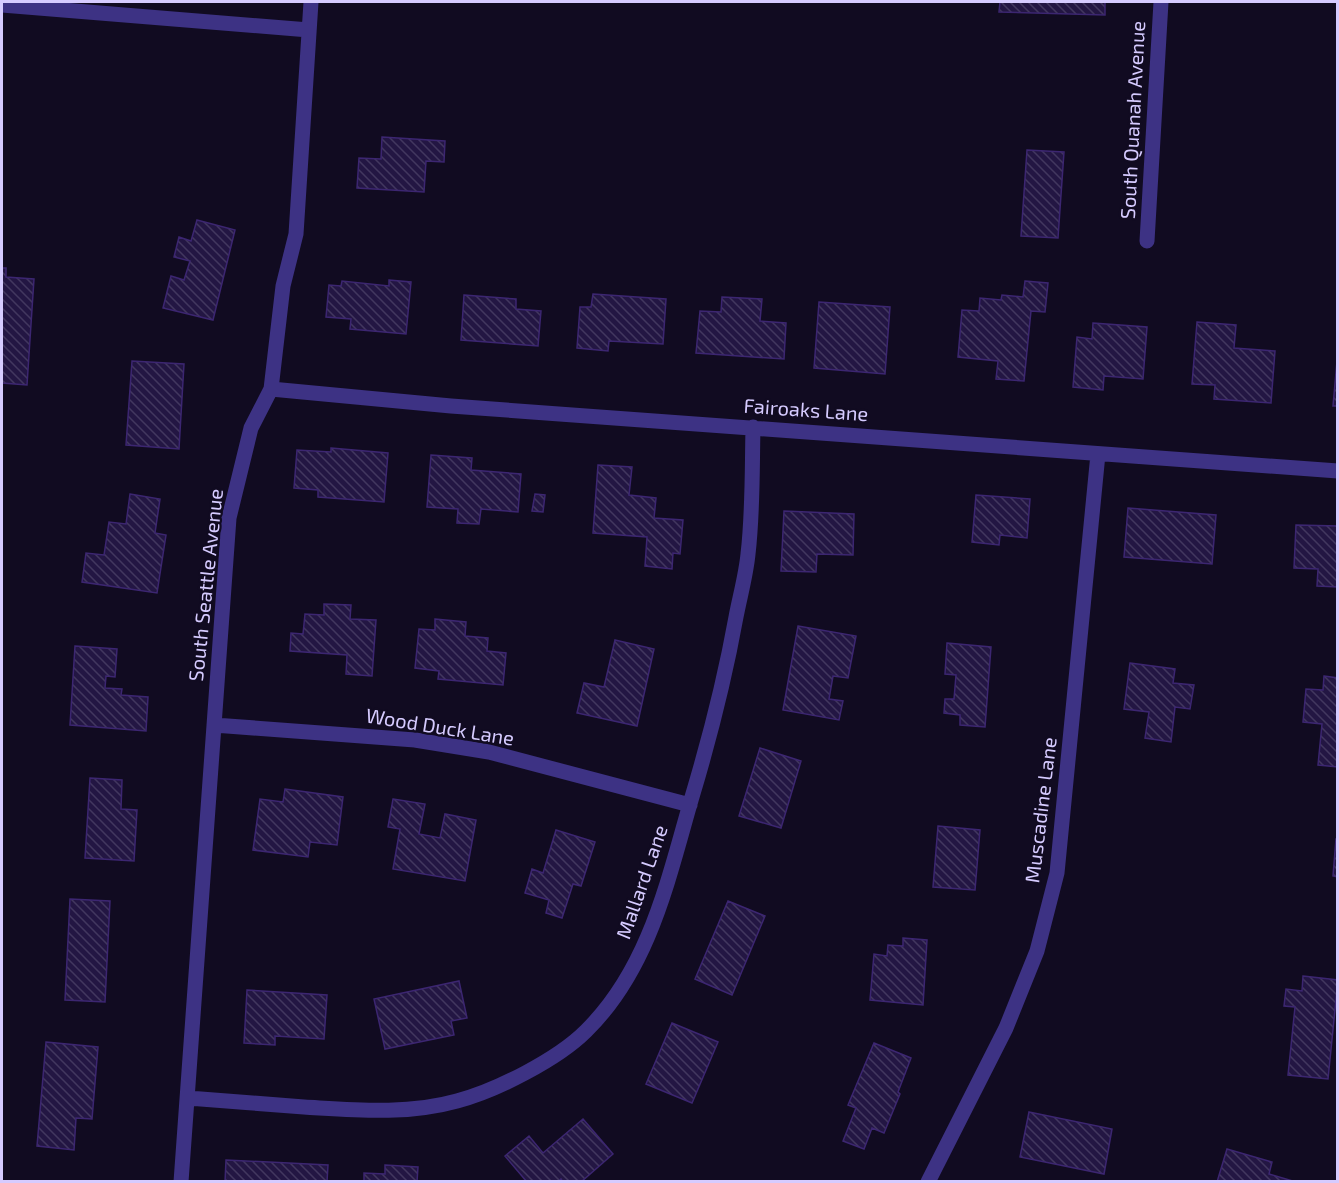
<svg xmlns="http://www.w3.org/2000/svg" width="1339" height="1183" viewBox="0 0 1339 1183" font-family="'Exo 2',sans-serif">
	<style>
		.building { fill: url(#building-back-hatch); stroke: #3c2671; stroke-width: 1.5 }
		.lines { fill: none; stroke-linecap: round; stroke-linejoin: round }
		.minor { stroke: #3d3284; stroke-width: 15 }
		.labels { text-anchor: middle; stroke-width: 4.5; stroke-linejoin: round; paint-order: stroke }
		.street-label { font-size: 20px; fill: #d6cbff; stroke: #110b21 }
	</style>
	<defs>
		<pattern id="building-back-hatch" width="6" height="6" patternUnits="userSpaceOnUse" patternTransform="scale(1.5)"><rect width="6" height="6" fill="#231643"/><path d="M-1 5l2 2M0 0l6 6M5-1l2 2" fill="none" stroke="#42375f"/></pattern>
	</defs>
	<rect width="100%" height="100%" fill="#110b21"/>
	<!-- building -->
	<path class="building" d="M1000,2H1105V15L999,12Z
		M382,137L445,141L444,162L426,161L424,192L357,188L359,158L381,159Z
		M1027,150L1064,152L1058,238L1021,236Z
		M197,220L235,230L213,320L163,308L171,276L184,280L190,261L174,257L179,237L191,241Z
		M2,268H6V277L34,279L27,385L2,383Z
		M389,280L411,282L406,334L350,329L351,319L326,317L329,285L341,286L342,281L389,286Z
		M1025,281L1048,283L1045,312L1031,311L1024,381L996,379L998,361L958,357L962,310L979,311L980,298L1001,300L1002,295L1023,297Z
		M593,294L666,299L663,344L609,341L608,351L577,348L580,307H591Z
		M464,295L516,299V309L541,311L538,346L461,340Z
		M722,297L762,299L760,321L786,323L784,359L696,353L700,311L721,312Z
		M819,302L890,307L885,374L814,368Z
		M1197,322L1236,325L1234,348L1275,351L1271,403L1214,399L1215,385L1192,384Z
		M1093,323L1147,327L1143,379L1104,376L1103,390L1073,387L1077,337L1092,339Z
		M132,361L184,364L179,449L126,445Z
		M1337,361H1338V406H1333Z
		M331,448L388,453L384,502L318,497V490L294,488L297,450L331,452Z
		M431,455L472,458L471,470L521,474L518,512L481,509L479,524L457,523L458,509L427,507Z
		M598,465L632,467L629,495L656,498L654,518L683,520L680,554L673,553L672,569L645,566L647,537L593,533Z
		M130,494L160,499L155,533L166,535L157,593L82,582L86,553L104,555L109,522L126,524Z
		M535,494L545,495L543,512L532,511Z
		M976,495L1030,499L1027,538L1000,535L999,545L972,542Z
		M1128,508L1216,515L1212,564L1124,557Z
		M784,511L854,514L853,555L817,554L816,572L781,571Z
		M1296,525L1338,526V587L1317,586L1318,569L1294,568Z
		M324,604L351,605L350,619L376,620L372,676L346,674L347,655L290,651L291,633L303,634L305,614L324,615Z
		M435,619L466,622L465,636L488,638L487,651L506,653L503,685L438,679L439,671L415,668L419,629L435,630Z
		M798,626L856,636L848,678L833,676L829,699L843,701L839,720L783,710Z
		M615,640L654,649L637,726L577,713L584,683L604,687Z
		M947,643L991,647L985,727L960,725V715L944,713L945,699H954L956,675L945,674Z
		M75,646L117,649L115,677L106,676L105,688L122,689L121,695L148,697L146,731L70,725Z
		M1130,663L1175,669L1173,683L1194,685L1190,709L1175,707L1171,742L1145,738L1149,712L1124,709Z
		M1324,676L1338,678V767L1318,765L1322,724L1303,722L1306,689L1323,690Z
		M760,748L801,761L781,828L739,816Z
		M90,778L122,780L121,809L137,810L134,861L85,858Z
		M285,789L343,797L337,845L310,842L308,857L253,850L260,799L283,802Z
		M393,799L425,804L419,834L440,838L445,814L476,820L465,881L393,869L400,829L388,827Z
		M938,826L980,830L975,890L933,887Z
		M556,830L595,842L581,886L573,884L562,918L546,913L549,900L525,893L532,869L543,873Z
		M1336,839H1338V877L1333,876Z
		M70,899L110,901L105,1002L65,1000Z
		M728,901L765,916L732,995L695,979Z
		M903,938L927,940L923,1005L870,1000L874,954L887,956L888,945L903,946Z
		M1303,976L1338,980L1328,1079L1288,1075L1295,1007L1284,1006L1286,989L1302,991Z
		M459,981L467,1018L451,1021L454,1035L385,1049L374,999Z
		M247,990L327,995L324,1039L275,1036V1045L244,1043Z
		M672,1023L718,1042L692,1103L646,1084Z
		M46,1042L98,1047L92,1119L76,1118L74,1150L37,1146Z
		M874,1043L911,1058L898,1092L900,1094L884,1133L872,1128L864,1149L843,1141L856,1108L848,1105Z
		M1029,1112L1112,1129L1104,1174L1020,1157Z
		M583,1119L613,1154L581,1182H563L561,1179L558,1182H527L505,1156L529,1136L543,1153Z
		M1227,1149L1272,1162L1269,1174L1296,1182H1217Z
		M226,1160L328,1165L327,1182H225Z
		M385,1165L418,1167L417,1182H364V1173L385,1174Z"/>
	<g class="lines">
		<!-- minor -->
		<path class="minor" d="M2,5L309,30
			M1147,241L1161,2
			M271,389L451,406L1338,471
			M214,725L415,740L489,752L690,805
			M188,1098C227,1101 265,1104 304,1107C356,1110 407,1115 457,1101C496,1091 558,1059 586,1031C650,968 668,879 692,797C710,737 725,678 736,617C740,596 746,575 748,554C753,512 752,469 753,427
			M181,1182L229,518L251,428L271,389L283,286L296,234L311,2
			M928,1182L1006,1028L1037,951L1057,873L1098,454"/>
	</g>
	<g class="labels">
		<!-- street labels -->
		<g class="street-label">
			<text transform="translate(1133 120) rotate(-87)" y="7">South Quanah Avenue</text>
			<text transform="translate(806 410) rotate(4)" y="7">Fairoaks Lane</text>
			<text transform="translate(206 585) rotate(-84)" y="7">South Seattle Avenue</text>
			<text transform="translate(440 727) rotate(9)" y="7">Wood Duck Lane</text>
			<text transform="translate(1041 810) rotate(-83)" y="7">Muscadine Lane</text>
			<text transform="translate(642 882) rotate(-71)" y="7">Mallard Lane</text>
		</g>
	</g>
	<!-- border -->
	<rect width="1339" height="1183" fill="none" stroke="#d6cbff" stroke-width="6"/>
</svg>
